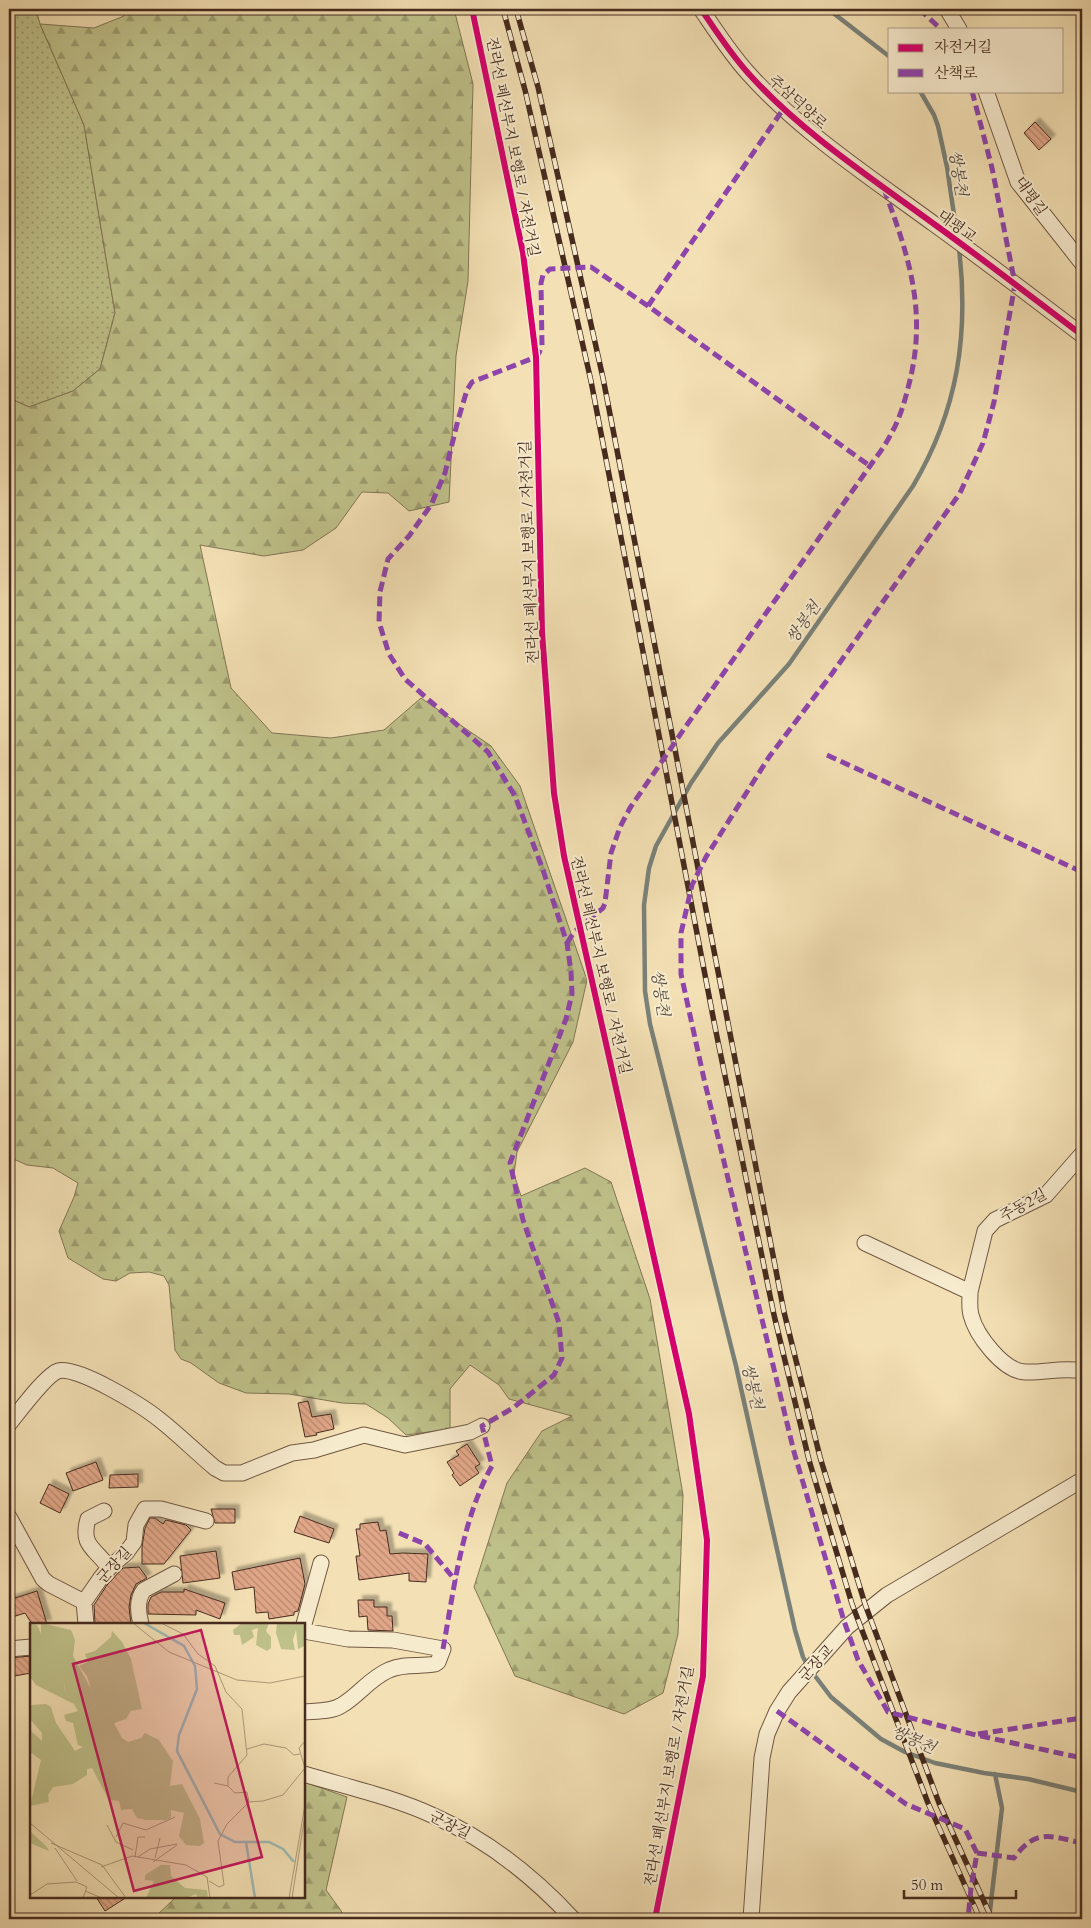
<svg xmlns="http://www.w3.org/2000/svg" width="1091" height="1928" viewBox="0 0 1091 1928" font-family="Cardo,'Noto Serif KR',serif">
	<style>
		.grass { fill: url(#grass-dots); stroke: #827654 }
		.forest { fill: url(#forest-firs); stroke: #827654 }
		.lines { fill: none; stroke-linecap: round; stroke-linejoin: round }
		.stream { stroke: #7a8179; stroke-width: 4.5 }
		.building { fill: url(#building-back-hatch); stroke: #462b1e; filter: url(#shadow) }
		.minor-casing { stroke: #715844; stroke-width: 17 }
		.minor { stroke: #f7ebce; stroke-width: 15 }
		.rail-casing { stroke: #462b1e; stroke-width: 5.5 }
		.rail { stroke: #f7ebce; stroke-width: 4; stroke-dasharray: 11; stroke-linecap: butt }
		.quiet { stroke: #8e44ad; stroke-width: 5; stroke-dasharray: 10 5; stroke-linecap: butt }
		.cycleway-casing { stroke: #f7ebce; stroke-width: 9 }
		.cycleway { stroke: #d6006c; stroke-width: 6 }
		.labels { text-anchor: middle; stroke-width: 4; stroke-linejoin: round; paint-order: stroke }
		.street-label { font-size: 15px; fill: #462b1e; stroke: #f7ebce }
		.water-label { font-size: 16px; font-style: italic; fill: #5c4f44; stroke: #f7ebce }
		.inset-river { fill: none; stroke: #9dbbb5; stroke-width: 2.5 }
		.inset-road { fill: none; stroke: #ae9878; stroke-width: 1 }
		.view { fill: #c2185b; fill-opacity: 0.15; stroke: #c2185b; stroke-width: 2.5 }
		.inset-edge { fill: none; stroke: #462b1e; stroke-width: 2.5 }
	</style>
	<defs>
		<pattern id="grass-dots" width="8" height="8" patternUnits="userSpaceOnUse" patternTransform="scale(1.25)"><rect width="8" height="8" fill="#bfc18a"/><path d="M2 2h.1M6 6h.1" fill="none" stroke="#9d9d70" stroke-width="1.8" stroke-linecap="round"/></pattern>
		<pattern id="forest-firs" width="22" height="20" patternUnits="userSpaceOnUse" patternTransform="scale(1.25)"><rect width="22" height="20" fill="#bfc18a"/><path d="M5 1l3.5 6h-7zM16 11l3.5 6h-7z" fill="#9d9d70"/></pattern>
		<pattern id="building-back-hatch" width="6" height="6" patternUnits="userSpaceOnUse" patternTransform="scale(1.25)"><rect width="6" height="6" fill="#e1a788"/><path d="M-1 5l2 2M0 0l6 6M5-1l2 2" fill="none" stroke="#b8886f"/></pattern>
		<filter id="shadow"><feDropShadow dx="4.5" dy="-4.5" stdDeviation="1" flood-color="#0004"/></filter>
	</defs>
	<rect width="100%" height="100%" fill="#f3e0b4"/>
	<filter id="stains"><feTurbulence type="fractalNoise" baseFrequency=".004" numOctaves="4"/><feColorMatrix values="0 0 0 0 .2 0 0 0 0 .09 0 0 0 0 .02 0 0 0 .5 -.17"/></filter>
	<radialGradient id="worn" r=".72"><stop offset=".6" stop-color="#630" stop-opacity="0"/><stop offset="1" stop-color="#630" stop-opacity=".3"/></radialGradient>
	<!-- grass -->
	<path class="grass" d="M9,9H36L40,24L84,125L115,313L100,369L73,391L29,407L9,398Z"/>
	<!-- forest -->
	<path class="forest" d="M124,9H454L473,84L468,281L456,356L449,502L409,511L388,493L362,492L336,528L303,550L264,556L200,545L231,688L272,733L331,738L384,730L421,698L491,746L520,786L587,980L573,1042L517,1152L514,1174L521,1196L585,1168L611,1182L650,1299L683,1495L678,1634L663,1693L624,1714L515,1676L474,1587L507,1483L542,1431L572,1416L509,1399L499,1385L470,1365L450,1389V1429L406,1435L388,1418L366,1404L342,1403L289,1394L246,1393L219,1383L191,1363L181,1359L175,1350L169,1285L164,1276L149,1272L130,1273L116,1281L103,1279L68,1258L59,1231L74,1197L78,1183L53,1168L27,1165L9,1157V398L29,407L73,391L100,369L115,313L84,125L40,24L94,28L124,16Z
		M304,1782L347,1797L326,1890L347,1919H153L176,1897H304Z"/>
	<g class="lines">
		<!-- stream -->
		<path class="stream" d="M828,9L890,57
			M920,91L934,115L938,126L947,167L957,235
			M808,1666L803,1657L795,1630L736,1366L650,1024L645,991L644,905L649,868L656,846L691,783L718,743L789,664L913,486C958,410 969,335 959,248
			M812,1672L831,1697L881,1739L905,1752L935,1763L984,1773L1028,1779L1082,1792
			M989,1919L1002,1808L995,1774"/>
	</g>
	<!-- building -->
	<path class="building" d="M1035,122L1051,139L1039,150L1024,133Z
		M308,1401L312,1417L331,1414L334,1429L316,1433L317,1435L305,1437L298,1403Z
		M467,1444L480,1464L475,1467L479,1473L460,1486L452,1475L454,1473L447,1462L459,1455L456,1451Z
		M96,1462L103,1480L73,1491L66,1473Z
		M138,1474V1487L109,1488L110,1475Z
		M49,1484L69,1494L60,1513L40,1503Z
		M211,1509H235V1523H215Z
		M300,1516L334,1529L329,1543L294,1532Z
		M150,1518H155L163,1524L166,1520L186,1525L191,1530L164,1564H142V1547L145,1528Z
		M378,1522L380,1531L386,1530L390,1554L403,1553L428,1554L426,1582L409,1581V1573L359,1580L356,1556H360L356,1529H360V1524Z
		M216,1551L220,1578L183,1583L180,1556Z
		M300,1558L305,1584L298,1611L294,1612V1615L269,1619L268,1612L256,1613L254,1587L235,1590L232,1572Z
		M139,1567L147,1578L136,1584L131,1595L129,1607L131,1624H95L94,1605L107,1585L123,1568Z
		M184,1589L225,1603L220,1619L196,1610V1615L148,1614V1604L151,1597L161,1592H184Z
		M37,1591L47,1624H32L25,1613L9,1618V1600Z
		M358,1600H374V1607H387V1616H392L393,1631L368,1630L367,1616L359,1617Z
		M31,1656V1673L9,1677V1658Z
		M96,1897H127L105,1911Z"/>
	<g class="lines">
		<defs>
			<path id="minor" d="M701,9C716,31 730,53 748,73C801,132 870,177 934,224C984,260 1033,298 1082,335
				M947,9L959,29
				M986,91L1018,182L1082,263
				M865,1243L970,1292C970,1300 969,1308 971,1315C976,1335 1003,1371 1025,1372C1044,1373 1063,1367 1082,1371
				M970,1292L985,1231L995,1220L1046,1195L1082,1154
				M9,1424C18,1413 46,1375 58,1371C77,1365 144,1407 160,1420C179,1435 196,1452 215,1468L224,1473H242L292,1453L314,1450L364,1435L405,1445L470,1432L482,1426
				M104,1511L88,1519C80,1547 96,1548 109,1568
				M9,1517L43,1579L49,1584L84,1602
				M86,1624L84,1602L100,1579L109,1568L126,1553L134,1542L136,1525L145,1509H161L206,1521
				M141,1624C138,1613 136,1600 144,1590L174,1574
				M304,1624L321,1563
				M304,1631L348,1639L393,1640L443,1649L438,1662L435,1664C420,1667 404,1663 389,1670C370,1678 359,1695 342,1705C332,1712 316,1711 304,1712
				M9,1649L31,1647
				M304,1774C347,1787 393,1797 434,1816C488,1840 533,1876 573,1919
				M751,1919L762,1758L767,1734L777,1711L789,1692L847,1627L887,1595L1082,1480"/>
		</defs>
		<!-- minor casing -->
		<use href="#minor" class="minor-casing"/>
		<!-- minor -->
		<use href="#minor" class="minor"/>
		<defs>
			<path id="rail" d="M503,9L525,90L591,381L715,1027L774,1315L809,1460L852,1604L928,1803L980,1919
				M516,9L538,87L603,378L784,1312L820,1457L865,1604L939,1803L992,1919"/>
		</defs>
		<!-- rail casing -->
		<use href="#rail" class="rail-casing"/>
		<!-- rail -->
		<use href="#rail" class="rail"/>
		<!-- quiet -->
		<path class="quiet" d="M919,9L941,29
			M972,91L992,168L1015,284L994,402L983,443L960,493L831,675L769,757L706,857L692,885L681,933V974L704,1079L794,1452L844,1621L858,1660L888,1712L976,1735L1082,1758
			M648,306L784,108
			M827,755L1082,872
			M567,943L574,932L603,908L605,903L611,853L620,827L630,808L684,729L870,466C877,456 885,446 891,434C899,420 904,404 908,388C928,314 910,259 884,189
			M399,1533L425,1544L456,1581
			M443,1649C454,1589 462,1519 492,1466L482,1426L513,1408L554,1375L562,1358L559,1323L523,1220L510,1163L566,1019L572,994L571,972L567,943L543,870L515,796L488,752L405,679L389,654L379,622L380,592L388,559L409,536L431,505L445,473L458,420L467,390L472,382L536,357L539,353L542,346L541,283L543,275L550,269L591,267L648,306L870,466
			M777,1711L906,1804L965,1829L977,1853L971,1888L968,1919
			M978,1734L1082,1718
			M977,1853L1014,1858C1036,1828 1050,1836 1082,1843"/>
		<defs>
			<path id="cycleway" d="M472,9L523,253L536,357L542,632L554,793L564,856L689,1414L707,1540L703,1676L655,1919
				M701,9C716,31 730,53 748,73C801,132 870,177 934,224C984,260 1033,298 1082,335"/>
		</defs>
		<!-- cycleway casing -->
		<use href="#cycleway" class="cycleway-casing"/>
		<!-- cycleway -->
		<use href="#cycleway" class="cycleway"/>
	</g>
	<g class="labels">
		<!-- street labels -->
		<g class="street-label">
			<text transform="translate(798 102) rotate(42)" y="5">주삼덕양로</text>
			<text transform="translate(513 147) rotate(79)" y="5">전라선 폐선부지 보행로 / 자전거길</text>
			<text transform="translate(1031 196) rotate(55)" y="5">대평길</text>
			<text transform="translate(957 226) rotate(36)" y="5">대평교</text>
			<text transform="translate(529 552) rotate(-92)" y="5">전라선 폐선부지 보행로 / 자전거길</text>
			<text transform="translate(601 965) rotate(77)" y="5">전라선 폐선부지 보행로 / 자전거길</text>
			<text transform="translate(1023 1205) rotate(-29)" y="5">주동2길</text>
			<text transform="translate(114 1565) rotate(-48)" y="5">군장길</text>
			<text transform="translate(816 1663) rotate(-48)" y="5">군장교</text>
			<text transform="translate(669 1776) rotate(-80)" y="5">전라선 폐선부지 보행로 / 자전거길</text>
			<text transform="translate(450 1825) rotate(27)" y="5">군장길</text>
		</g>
		<!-- water labels -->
		<g class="water-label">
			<text transform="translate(959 173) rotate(81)" y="6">쌍봉천</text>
			<text transform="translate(803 622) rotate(-55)" y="6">쌍봉천</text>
			<text transform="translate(661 993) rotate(82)" y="6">쌍봉천</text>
			<text transform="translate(753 1386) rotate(77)" y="6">쌍봉천</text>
			<text transform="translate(914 1739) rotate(24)" y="6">쌍봉천</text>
		</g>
	</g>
	<!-- overview -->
	<g transform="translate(30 1623)">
		<rect width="275" height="275" fill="#f3e0b4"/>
		<path d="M11,0L41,7L45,17L43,33L66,75V82L59,88L53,87L35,70L34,59L11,15Z" fill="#bfc18a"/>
		<path d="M212,0H239L236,8L241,14V25L237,28L226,22L228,5L222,7L224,14L212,22L210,12H204L203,7ZM247,0H274V23L268,26L266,7L263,17L265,27L251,26L246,10ZM0,1L7,2L34,59L35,70L53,87L59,88L66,82L57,53L49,43L58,39L55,31L65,28L81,14L82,8L92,19L101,36L112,86L101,88L96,96L84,100L92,115L98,119L111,115L115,110L129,117L143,138L140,163L152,161L170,196L174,220L170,223L156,222L149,213L154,190L141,187V195L136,197H116L107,195L102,186L91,187L89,178L79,177L62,145L57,146V152L43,161L23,164L18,172L19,179L0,183L11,137L0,129V107L12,118V110L0,96V82L16,81L21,84L26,100L45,128L53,124L48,122L43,100L36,98L34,92L48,88L44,81L6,62L0,54ZM0,208L17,224L19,228L0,220ZM131,242H140L141,253L155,265L177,267L178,275H168L166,271L156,275H116L124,258L115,257V252Z" fill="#bfc18a"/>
		<path class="inset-river" d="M114,0L154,23L165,43L167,66L149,112L147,128L190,211L205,219H239L253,226L264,239M216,219L225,275"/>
		<path class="inset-road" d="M103,0L139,29L207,57L240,60L275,53M131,0L153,11L168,31L185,43L196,69L212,86L217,132L198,154V163M217,126L234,121L256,125L264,132L270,131M275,145L269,125L275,118M184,160L198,163L205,170L217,169L219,179L233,178L253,172L275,145M0,200L89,275M77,202L86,219L103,227M86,214L93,200L116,207L145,194M21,220L72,242L96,275M25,225L47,258M105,234L108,214H115M108,234L120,226L147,221M125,235L130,215M123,239L147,222M71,244L102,233L156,242L177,254L180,275M179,258L189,264L194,262L188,218L197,201L219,179M55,268L72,275M0,272L17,261L46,259L57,264L53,275M259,275L275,182M262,275L275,192"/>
		<path class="view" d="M171,7L232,234L104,268L43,41Z"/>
		<rect width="275" height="275" class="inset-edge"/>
	</g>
	<!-- margin -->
	<rect width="1091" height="1928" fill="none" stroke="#f3e0b4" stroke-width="30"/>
	<rect x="10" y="10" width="1071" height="1908" fill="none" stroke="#462b1e" stroke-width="2.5"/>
	<rect x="15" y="15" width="1061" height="1898" fill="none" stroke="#462b1e"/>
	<!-- legend -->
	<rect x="888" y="28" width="175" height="65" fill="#f7ebce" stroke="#b09e88"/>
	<rect x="898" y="44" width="25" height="8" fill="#d6006c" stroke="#b09e88"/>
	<text x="934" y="52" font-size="15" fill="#462b1e">자전거길</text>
	<rect x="898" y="69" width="25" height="8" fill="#8e44ad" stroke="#b09e88"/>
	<text x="934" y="78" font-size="15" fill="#462b1e">산책로</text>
	<!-- scale -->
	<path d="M904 1890v8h112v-8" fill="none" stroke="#462b1e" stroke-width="2.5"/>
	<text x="911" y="1890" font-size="15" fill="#462b1e" stroke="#f7ebce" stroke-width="4" paint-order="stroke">50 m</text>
	<rect width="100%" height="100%" filter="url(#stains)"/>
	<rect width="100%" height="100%" fill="url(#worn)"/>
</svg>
